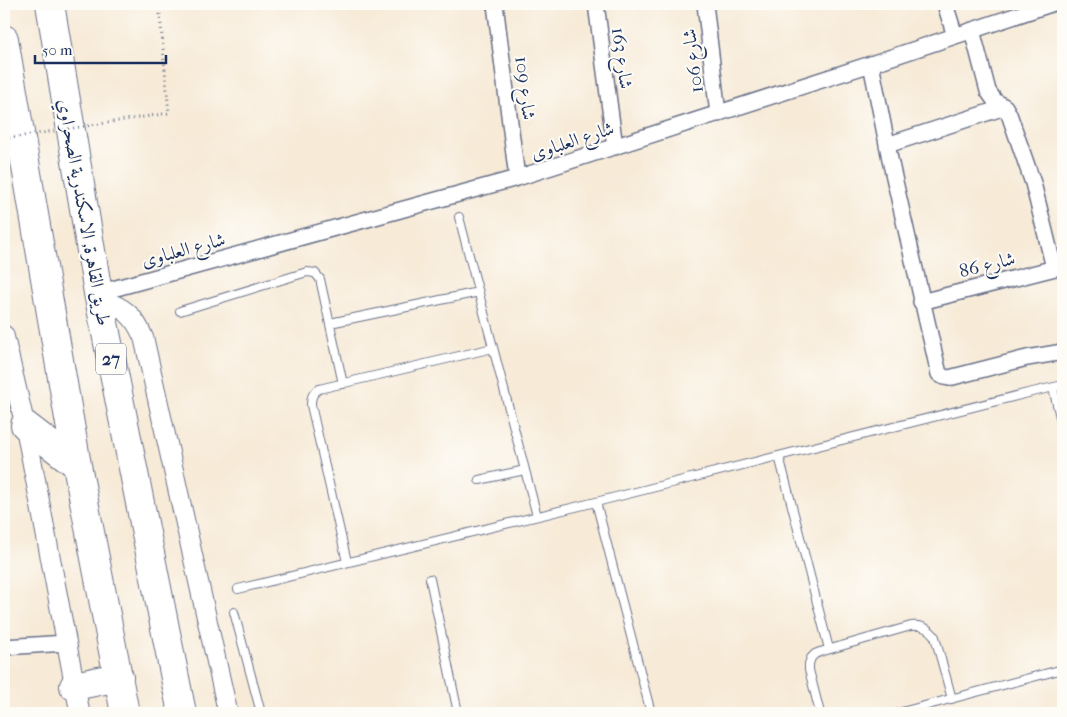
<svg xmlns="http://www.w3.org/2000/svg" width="1067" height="717" viewBox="0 0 1067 717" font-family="'IM FELL French Canon',Amiri,serif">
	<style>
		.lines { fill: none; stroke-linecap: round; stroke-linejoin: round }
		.service-casing { stroke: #687088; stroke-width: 10 }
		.minor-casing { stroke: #687088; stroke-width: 18 }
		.tertiary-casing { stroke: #687088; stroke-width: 21 }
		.motorway-casing { stroke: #687088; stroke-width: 30 }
		.path { stroke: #687088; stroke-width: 3; stroke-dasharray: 1 4; stroke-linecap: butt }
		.service { stroke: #fff; stroke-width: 8 }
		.minor { stroke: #fff; stroke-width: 15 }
		.tertiary { stroke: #fff; stroke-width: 19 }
		.motorway { stroke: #fff; stroke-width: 28 }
		.path-bridge { stroke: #687088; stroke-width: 3; stroke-dasharray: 1 4; stroke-linecap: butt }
		.labels { text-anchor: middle; stroke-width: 4; stroke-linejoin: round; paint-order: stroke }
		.shield { fill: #fdfcf7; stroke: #5f6c8c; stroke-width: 1 }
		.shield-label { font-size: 18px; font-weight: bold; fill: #1b2f5e }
		.street-label { font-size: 19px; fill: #1b2f5e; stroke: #fdfcf7 }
	</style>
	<rect width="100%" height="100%" fill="#fdfcf7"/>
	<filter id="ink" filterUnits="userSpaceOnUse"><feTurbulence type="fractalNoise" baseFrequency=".02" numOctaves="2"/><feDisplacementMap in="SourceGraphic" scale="10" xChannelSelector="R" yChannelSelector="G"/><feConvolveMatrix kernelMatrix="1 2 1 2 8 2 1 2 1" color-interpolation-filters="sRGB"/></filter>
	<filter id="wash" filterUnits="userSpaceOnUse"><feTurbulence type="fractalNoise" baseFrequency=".0096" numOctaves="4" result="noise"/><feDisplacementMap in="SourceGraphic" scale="20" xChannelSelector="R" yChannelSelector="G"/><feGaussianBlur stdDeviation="1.12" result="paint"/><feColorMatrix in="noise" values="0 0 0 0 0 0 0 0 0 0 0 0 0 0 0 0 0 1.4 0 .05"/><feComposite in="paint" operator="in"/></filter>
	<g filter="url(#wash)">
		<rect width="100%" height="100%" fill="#f7ead7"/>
	</g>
	<g filter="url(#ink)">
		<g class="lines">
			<defs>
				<path id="service" d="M459,217L537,516
					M180,311L307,272L315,273L320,279L343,384
					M330,323L479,292
					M1053,388L1063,429
					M779,456L829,649
					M479,480L525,470
					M596,502L651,713
					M347,562L311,405C311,398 312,393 319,389L493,348
					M430,579L458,713
					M238,589L596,502L1028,393L1063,385
					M234,612L261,713
					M820,713L809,670V664L811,658L815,654L820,652L911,626C922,625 929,628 935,637L952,699
					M898,713L1063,669"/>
				<path id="minor" d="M495,4L517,178
					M596,4L615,147
					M705,4L718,114
					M945,4L955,36
					M972,30L988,91L995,101L1005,107L1009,114L1033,183L1054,268
					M871,64L891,164L939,374L944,377L949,378L1027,358L1063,352
					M887,145L1005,107
					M98,293L517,178L871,64L1051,4
					M921,302L1063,266
					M4,647L66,643"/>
				<path id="tertiary" d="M99,300C123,305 135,316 144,339L228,713
					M4,335L25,425L80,713"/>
				<path id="motorway" d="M50,4L98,293L182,713
					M4,39L77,465L125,713
					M25,425L77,465
					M74,686L119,677"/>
			</defs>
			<!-- service casing -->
			<use href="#service" class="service-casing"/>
			<!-- minor casing -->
			<use href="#minor" class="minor-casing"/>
			<!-- tertiary casing -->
			<use href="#tertiary" class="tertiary-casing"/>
			<!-- motorway casing -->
			<use href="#motorway" class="motorway-casing"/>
			<!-- path -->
			<path class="path" d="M159,4L169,113"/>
			<!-- service -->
			<use href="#service" class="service"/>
			<!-- minor -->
			<use href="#minor" class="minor"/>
			<!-- tertiary -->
			<use href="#tertiary" class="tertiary"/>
			<!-- motorway -->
			<use href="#motorway" class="motorway"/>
			<!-- path-bridge -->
			<path class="path-bridge" d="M4,139L169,113"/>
		</g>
	</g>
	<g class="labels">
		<!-- shield labels -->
		<rect class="shield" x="96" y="343.5" width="30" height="31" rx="4"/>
		<g class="shield-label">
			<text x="111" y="365">27</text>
		</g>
		<!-- street labels -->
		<g class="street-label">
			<text transform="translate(623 58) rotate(82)" y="7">شارع 163</text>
			<text transform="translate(692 61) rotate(-97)" y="7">شارع 106</text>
			<text transform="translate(526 88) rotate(83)" y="7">شارع 109</text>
			<text transform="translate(572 140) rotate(-18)" y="7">شارع العلباوى</text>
			<text transform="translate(85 212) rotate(80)" y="7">طريق القاهرة, الاسكندرية الصحراوي</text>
			<text transform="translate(183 249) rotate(-15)" y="7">شارع العلباوى</text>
			<text transform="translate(987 264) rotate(-14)" y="7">شارع 86</text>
		</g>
	</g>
	<!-- margin -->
	<rect width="1067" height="717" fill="none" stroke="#fdfcf7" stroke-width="20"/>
	<!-- scale -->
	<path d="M35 55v8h131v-8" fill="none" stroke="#1b2f5e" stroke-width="2.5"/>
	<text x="42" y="55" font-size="15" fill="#1b2f5e" stroke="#fdfcf7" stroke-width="4" paint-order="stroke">50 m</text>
</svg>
